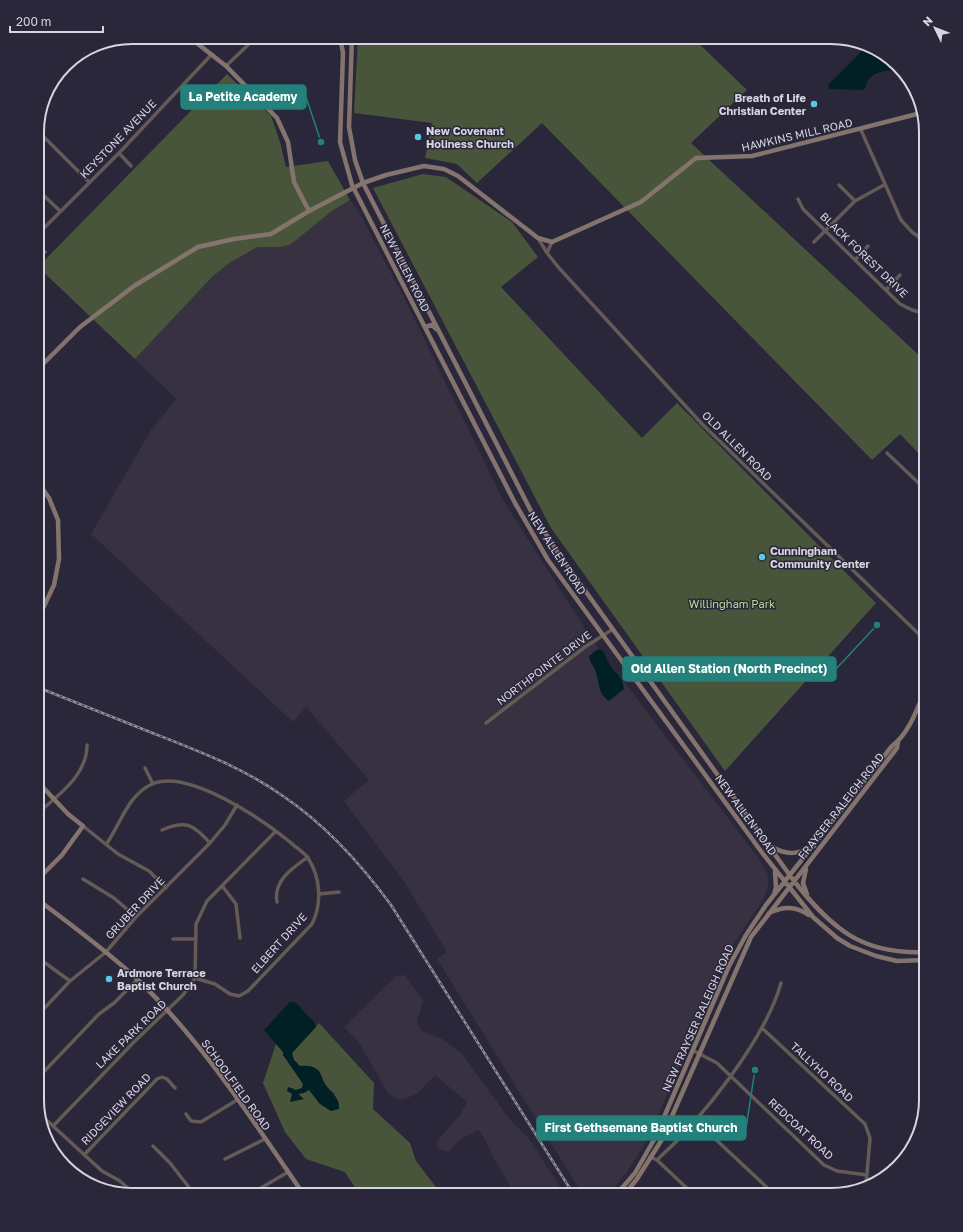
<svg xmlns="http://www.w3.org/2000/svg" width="963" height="1232" viewBox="0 0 963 1232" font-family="'Golos Text',sans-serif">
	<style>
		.industrial { fill: #373142 }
		.green { fill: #49553b }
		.water { fill: #002024 }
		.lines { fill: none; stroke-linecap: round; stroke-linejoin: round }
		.street { stroke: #645a56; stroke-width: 3.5 }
		.secondary { stroke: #85746e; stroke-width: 4.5 }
		.rail-casing { stroke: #92909f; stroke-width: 2.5 }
		.rail { stroke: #2a273a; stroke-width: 1; stroke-dasharray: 3; stroke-linecap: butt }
		.poi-dot { fill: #58c8e4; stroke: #2a273a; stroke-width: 1.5 }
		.labels { text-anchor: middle; stroke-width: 3; stroke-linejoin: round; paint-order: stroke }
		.poi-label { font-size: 11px; font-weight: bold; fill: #d7d5e2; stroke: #2a273a; text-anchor: start }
		.street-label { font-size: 11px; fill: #d7d5e2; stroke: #2a273a }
		.park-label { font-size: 11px; fill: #bcdb96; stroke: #2a273a }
		.rim { fill: none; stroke: #d7d5e2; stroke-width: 2 }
		.leader { fill: none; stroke: #23807a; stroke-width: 1.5 }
		.callout-dot { fill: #23807a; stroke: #2a273a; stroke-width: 1.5 }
		.callout { fill: #23807a; stroke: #23807a; stroke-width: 1.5 }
		.callout-label { font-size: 12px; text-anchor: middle; font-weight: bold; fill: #fff }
	</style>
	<rect width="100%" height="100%" fill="#2a273a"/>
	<!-- industrial -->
	<path class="industrial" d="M350,200L359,212L404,298L503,500L591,638L759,859L768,875V888L763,899L719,967L696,1031L644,1145L627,1172L608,1195H583L437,959L447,952L403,880L344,801L369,780L306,707L293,722L91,534L151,430L176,399L135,359L212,277L229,263L258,247H280L290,245L332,211Z
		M405,975L423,1001L417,1022L422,1031L442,1039L462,1054L511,1121L530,1140L565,1195H511L514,1192L493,1157L485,1139L478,1130L461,1139L448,1152L439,1149L436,1144L442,1135L460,1115L467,1102L435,1075L418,1093L405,1099L400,1100L389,1095L358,1041L344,1027L396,976Z"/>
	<!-- green -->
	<path class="green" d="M358,37H692L747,90L691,143L924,360H926V461L900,434L872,460L542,123L477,183L457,164L425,158L432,123L354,113Z
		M227,74L271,116L280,142L286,167L328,161L350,200L332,211L290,245L280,247H258L229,263L212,277L135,359L38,267Z
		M423,174L446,177L512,222L538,257L501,287L642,438L677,403L876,603L725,771L551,528L373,188Z
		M319,1023L374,1083L373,1109L410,1143L416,1161L442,1195H360L345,1172L306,1159L285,1132L263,1083L276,1044L283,1052L303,1084L302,1088L296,1090L288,1087L304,1099L298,1094L309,1089L320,1104L335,1094C331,1091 326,1087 324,1082C317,1069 316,1065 300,1066L294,1060L292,1053Z"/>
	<!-- water -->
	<path class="water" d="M867,46L879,50L900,70C891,70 876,70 869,79C866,82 866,87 864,90L829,89L828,85Z
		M598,649L603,651C606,656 609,664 613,669C619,676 623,678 624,689L609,701C597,693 600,682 595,670C593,665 589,661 589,656Z
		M290,1002H295L314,1022L316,1027L292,1053L294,1060L300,1066C307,1066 312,1065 318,1070C322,1074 322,1080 325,1084C331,1093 340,1097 339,1109L331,1111L320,1104L309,1090L304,1093L298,1094L304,1099L290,1102L292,1094L287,1091L288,1087L296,1090L302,1088L303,1084L283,1055V1052L264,1030Z"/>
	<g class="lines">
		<!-- street -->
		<path class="street" d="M245,37L249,44
			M226,66L249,44L266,37
			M37,130L89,182
			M861,130L901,220L912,232L926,242
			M119,153L131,166
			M839,185L855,201
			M37,189L60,211
			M798,199L803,209L900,304L912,310L926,314
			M37,235L119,153L212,54
			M538,238L547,253
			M552,242L547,253L559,268L702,424L926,641
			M814,242L855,201L884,185
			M37,246L45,252
			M855,260L868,246
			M886,290L900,275
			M887,453L926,490
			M486,723L585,647L613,629
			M37,748L42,739L43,727
			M145,768L153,784
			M37,814C58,795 87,776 87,745
			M83,826L118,854L149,871L166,888
			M162,830C186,820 193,824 210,843
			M107,843C121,823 128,795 152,784C188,768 263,820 290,842C295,847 304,852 308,858C321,878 322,904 312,924L248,991L239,996L230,994L215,984L195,978
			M83,879L114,898L136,917
			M223,887L236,904L240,938
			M319,894L339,892
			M277,902C273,881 292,868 308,857
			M173,939H195
			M37,957L70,981
			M37,1016L70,981L106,952L136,917L210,843L225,825L237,805
			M762,1028L865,1124L870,1138L866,1185
			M694,1051L717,1063L824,1165L837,1171L867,1175
			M37,1079L99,1014L114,1003L137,980
			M186,1114L191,1121L201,1122L237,1100
			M41,1115L102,1171L120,1181L135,1195
			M695,1120L775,1195
			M53,1126L134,1042L183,995L195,978L196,924L207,901L276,831
			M153,1146L170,1163L195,1195
			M84,1155L157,1079L162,1077L167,1079L175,1088
			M650,1157L657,1160L694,1195
			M225,1159L265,1139
			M657,1160C701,1120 765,1040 781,983
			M249,1195L288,1172"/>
		<!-- secondary -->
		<path class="secondary" d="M189,37L226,66L277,118L288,142L294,182L309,211
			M340,37L343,53L340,142L352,185L515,503L548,560L763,854L813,917L837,938L850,946L876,956L897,961L926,960
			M352,37L349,127L355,160L363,183L531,511L558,553L794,881C832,929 862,955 926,952
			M425,327L432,325L436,329
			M37,370L80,327L134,286L198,247L234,239L271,234L309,211L363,183L386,175L424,166L444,169L458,176L538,238L552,242L641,202L696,158L752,156L921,113
			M37,621L54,585L59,559L58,520L49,498L37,481
			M772,847C788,856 799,854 814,846
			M806,869L803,883L807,894
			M37,880L62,855L83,826L68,814L37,781
			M774,895L776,887L775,872
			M37,899C71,925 106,950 137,979C203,1042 253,1121 304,1195
			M769,913C784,906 795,906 809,915
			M616,1195L635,1173L655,1138L729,966L746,935L766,905L892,746C909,734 918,707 926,688
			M624,1195L637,1179L661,1141L751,937L897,748L898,742"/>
		<defs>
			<path id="rail" d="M37,687C75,702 112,717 150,732C196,750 242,767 283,796C326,825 361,864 391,905L574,1195"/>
		</defs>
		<!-- rail casing -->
		<use href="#rail" class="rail-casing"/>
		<!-- rail -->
		<use href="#rail" class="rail"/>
	</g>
	<!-- markers -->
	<g class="poi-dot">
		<circle cx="814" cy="104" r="4"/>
		<circle cx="418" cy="137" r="4"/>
		<circle cx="762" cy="557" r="4"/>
		<circle cx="109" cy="979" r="4"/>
	</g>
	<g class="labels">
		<!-- poi labels -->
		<g class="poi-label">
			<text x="806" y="102" text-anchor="end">Breath of Life<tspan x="806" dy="13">Christian Center</tspan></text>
			<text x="426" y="135">New Covenant<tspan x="426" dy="13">Holiness Church</tspan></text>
			<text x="770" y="555">Cunningham<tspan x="770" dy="13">Community Center</tspan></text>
			<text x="117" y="977">Ardmore Terrace<tspan x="117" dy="13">Baptist Church</tspan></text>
		</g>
		<!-- street labels -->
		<g class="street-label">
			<text transform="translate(797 135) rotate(-13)" y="4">HAWKINS MILL ROAD</text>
			<text transform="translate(118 139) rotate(-46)" y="4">KEYSTONE AVENUE</text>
			<text transform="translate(864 255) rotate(44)" y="4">BLACK FOREST DRIVE</text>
			<text transform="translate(405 268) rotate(63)" y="4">NEW ALLEN ROAD</text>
			<text transform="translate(737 446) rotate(45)" y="4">OLD ALLEN ROAD</text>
			<text transform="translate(557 553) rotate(57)" y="4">NEW ALLEN ROAD</text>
			<text transform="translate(544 668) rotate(-37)" y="4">NORTHPOINTE DRIVE</text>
			<text transform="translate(841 806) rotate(-52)" y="4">FRAYSER RALEIGH ROAD</text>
			<text transform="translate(746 815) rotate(54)" y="4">NEW ALLEN ROAD</text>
			<text transform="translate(135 908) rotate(-47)" y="4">GRUBER DRIVE</text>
			<text transform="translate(279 943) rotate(-48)" y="4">ELBERT DRIVE</text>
			<text transform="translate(698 1018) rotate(-66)" y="4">NEW FRAYSER RALEIGH ROAD</text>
			<text transform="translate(131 1034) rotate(-44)" y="4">LAKE PARK ROAD</text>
			<text transform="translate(822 1072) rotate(43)" y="4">TALLYHO ROAD</text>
			<text transform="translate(236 1085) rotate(54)" y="4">SCHOOLFIELD ROAD</text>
			<text transform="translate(116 1109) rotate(-46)" y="4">RIDGEVIEW ROAD</text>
			<text transform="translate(801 1129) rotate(43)" y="4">REDCOAT ROAD</text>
		</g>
		<!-- park labels -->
		<g class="park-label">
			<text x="732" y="608">Willingham Park</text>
		</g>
	</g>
	<!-- crop -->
	<path d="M0 0H963V1232H0ZM132 44H831A88 88 0 0 1 919 132V1100A88 88 0 0 1 831 1188H132A88 88 0 0 1 44 1100V132A88 88 0 0 1 132 44Z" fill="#2a273a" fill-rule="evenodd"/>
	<path class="rim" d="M132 44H831A88 88 0 0 1 919 132V1100A88 88 0 0 1 831 1188H132A88 88 0 0 1 44 1100V132A88 88 0 0 1 132 44Z"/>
	<!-- callouts -->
	<path class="leader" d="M321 142L306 97M877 625L836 669M755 1070L746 1128"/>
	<g class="callout-dot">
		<circle cx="321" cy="142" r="4"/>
		<circle cx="877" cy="625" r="4"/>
		<circle cx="755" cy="1070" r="4"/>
	</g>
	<g class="callout">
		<rect x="181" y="85" width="125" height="24" rx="4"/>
		<rect x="623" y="657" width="213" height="24" rx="4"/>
		<rect x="537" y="1116" width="209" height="24" rx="4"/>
	</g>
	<g class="callout-label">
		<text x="243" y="101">La Petite Academy</text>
		<text x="729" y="673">Old Allen Station (North Precinct)</text>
		<text x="641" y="1132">First Gethsemane Baptist Church</text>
	</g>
	<!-- north arrow -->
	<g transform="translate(935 28) rotate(313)" stroke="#2a273a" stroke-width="3" paint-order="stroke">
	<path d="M0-3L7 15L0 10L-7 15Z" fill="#d7d5e2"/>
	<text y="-6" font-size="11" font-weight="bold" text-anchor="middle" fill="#d7d5e2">N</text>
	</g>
	<!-- scale -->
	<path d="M10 26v6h93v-6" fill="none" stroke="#d7d5e2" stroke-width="2"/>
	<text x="16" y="26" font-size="12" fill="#d7d5e2" stroke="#2a273a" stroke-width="3" paint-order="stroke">200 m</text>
</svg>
